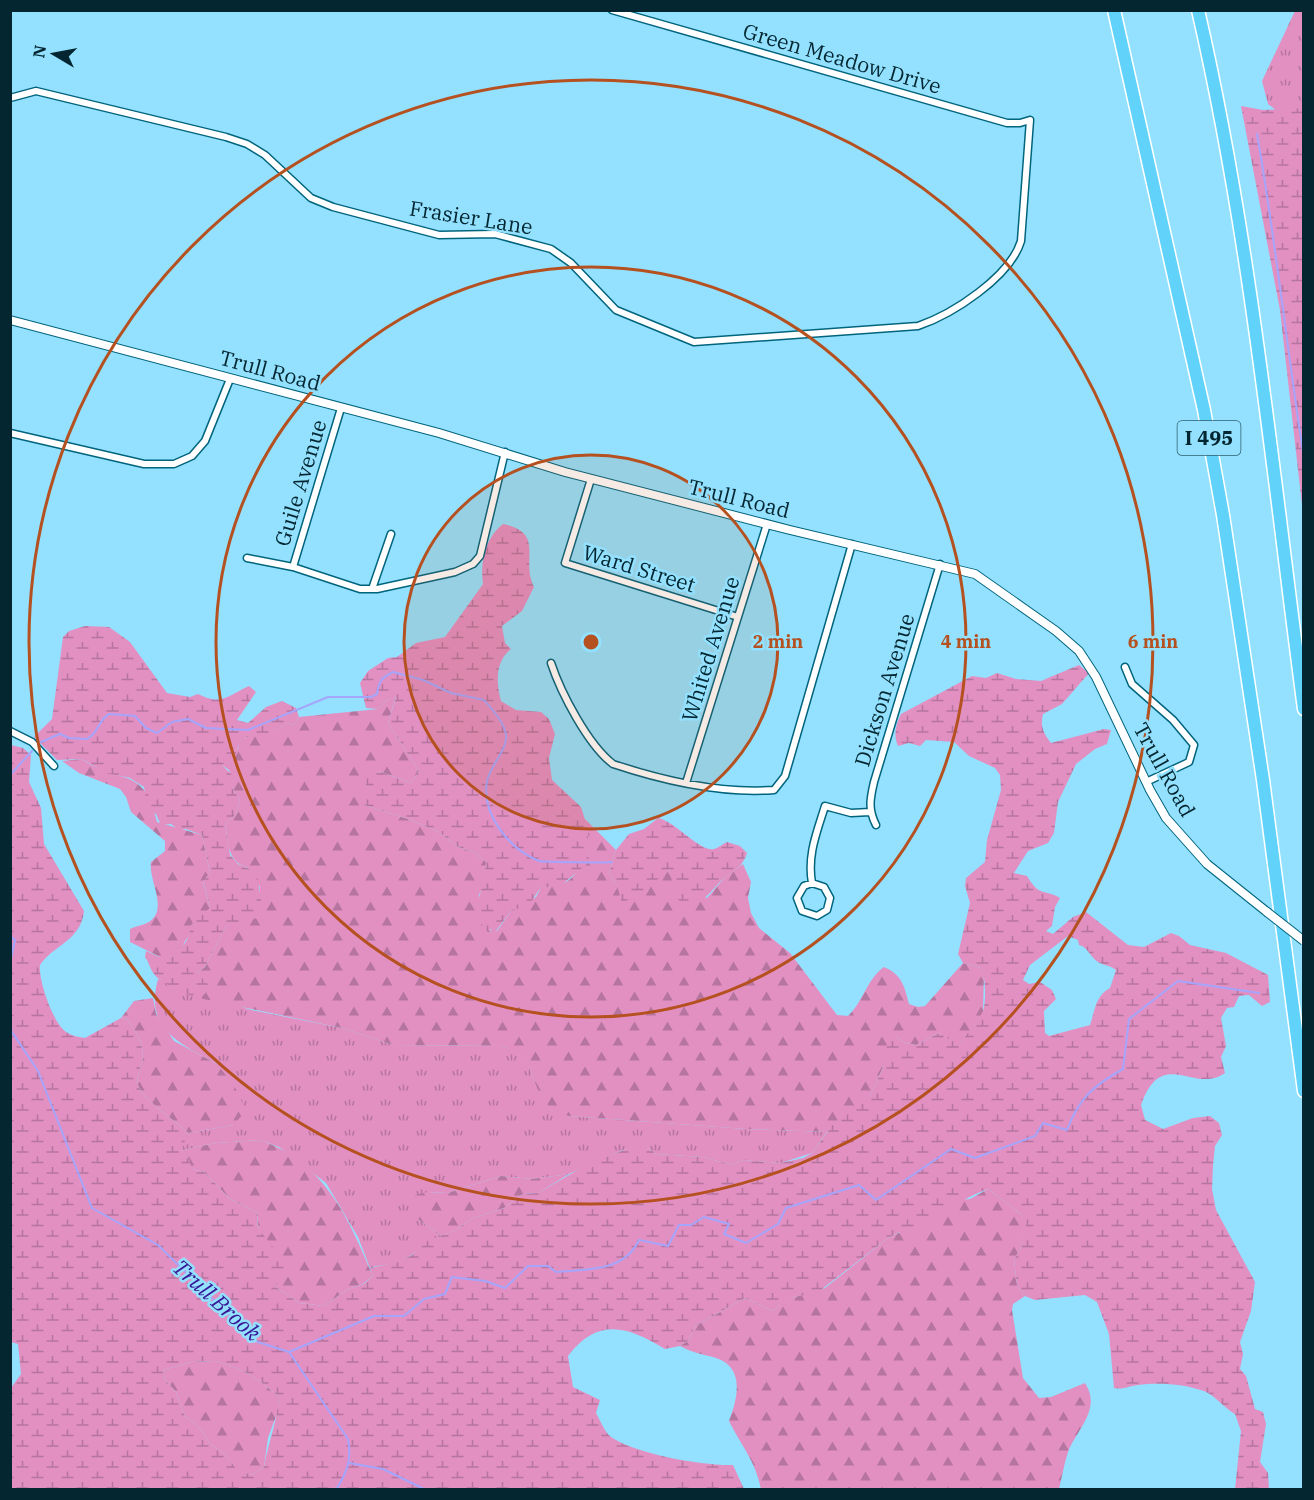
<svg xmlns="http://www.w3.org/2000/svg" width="1314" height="1500" viewBox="0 0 1314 1500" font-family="'IBM Plex Serif',serif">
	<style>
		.grass { fill: url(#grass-tufts) }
		.forest { fill: url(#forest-firs) }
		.wetland { fill: url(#wetland-marsh); fill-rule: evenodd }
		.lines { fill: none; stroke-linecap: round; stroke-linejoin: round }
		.stream { stroke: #a5a5fc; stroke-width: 2 }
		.minor-casing { stroke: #01647d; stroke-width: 9 }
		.tertiary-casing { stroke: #01647d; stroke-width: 10 }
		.motorway-casing { stroke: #fff; stroke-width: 15 }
		.minor { stroke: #fff; stroke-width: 6 }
		.tertiary { stroke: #fff; stroke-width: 8 }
		.motorway { stroke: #61d3fa; stroke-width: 12 }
		.tertiary-bridge-casing { stroke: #01647d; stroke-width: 10; stroke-linecap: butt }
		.tertiary-bridge { stroke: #fff; stroke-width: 8 }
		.ring { fill: none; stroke: #b55120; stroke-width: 3 }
		.labels { text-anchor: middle; stroke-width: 5; stroke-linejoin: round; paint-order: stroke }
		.shield { fill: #93e1fe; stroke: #2e5e6e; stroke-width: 1.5 }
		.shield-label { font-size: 20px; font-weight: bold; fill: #032631 }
		.street-label { font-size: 21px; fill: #032631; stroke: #93e1fe }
		.water-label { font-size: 22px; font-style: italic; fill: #371595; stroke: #93e1fe }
		.centre { fill: #b55120; stroke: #93e1fe; stroke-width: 3 }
		.ring-label { font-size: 18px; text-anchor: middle; font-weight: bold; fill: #b55120; stroke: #93e1fe; stroke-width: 5; stroke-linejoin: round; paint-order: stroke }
	</style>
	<defs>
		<pattern id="grass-tufts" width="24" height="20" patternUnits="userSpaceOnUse" patternTransform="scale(1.5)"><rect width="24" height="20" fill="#e290c2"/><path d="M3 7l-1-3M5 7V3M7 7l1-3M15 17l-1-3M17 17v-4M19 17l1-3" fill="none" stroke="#b5759e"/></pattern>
		<pattern id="forest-firs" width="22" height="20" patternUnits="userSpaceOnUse" patternTransform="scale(1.5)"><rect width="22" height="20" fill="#e290c2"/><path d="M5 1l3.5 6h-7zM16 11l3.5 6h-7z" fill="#b5759e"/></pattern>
		<pattern id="wetland-marsh" width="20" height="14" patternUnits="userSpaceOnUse" patternTransform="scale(1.5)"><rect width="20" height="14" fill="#e290c2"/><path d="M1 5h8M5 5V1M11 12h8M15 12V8" fill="none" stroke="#b5759e"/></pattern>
	</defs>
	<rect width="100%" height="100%" fill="#93e1fe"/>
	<!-- grass -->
	<path class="grass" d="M1295,11H1303V132L1268,104L1262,81Z
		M158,979L251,1010L342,1028L393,1045L502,1046L514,1051L527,1063L537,1086L569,1116L746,1129L827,1132L812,1153L781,1163L743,1160L732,1165L703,1157L656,1154L647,1147L623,1150L569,1174L532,1179L501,1176L448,1193L428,1192L419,1220L441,1236C425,1242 415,1255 399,1262C389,1266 379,1264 370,1268L358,1237L326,1183L279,1147L260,1140L216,1143L179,1151L188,1133L233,1125L217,1064C179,1043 144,1029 158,979Z"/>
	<!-- forest -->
	<path class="forest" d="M396,696L388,723L419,771L411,783L379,771L366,785L364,805L411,820L439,832L458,847L474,852L486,862L485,880L479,895L490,933L491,928L497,931L511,911L536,897L541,887C571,886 570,879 589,857L585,819L616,850L609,873L617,886L662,875L669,870L675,885L707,898L725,877L743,864L751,882L748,898L751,913L759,928L790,953L837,1015L848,1016C863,1002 867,979 884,967C902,975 904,985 909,1004L918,1007L925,1006L963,963L981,968L984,973L983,1013L962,1042L956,1044L939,1033L916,1045L905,1043L897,1037L884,1053V1065L871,1094L827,1132L746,1129L569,1116C564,1114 555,1112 551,1108C528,1088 541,1062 502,1046L393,1045L342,1028L194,997L204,994L197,973L205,967L226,926L236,922L259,899L260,887L248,868C226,861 229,843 225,824L236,814L240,800L232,787L229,770L222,765L238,749L239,741L247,737H266L287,723L294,725L299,717L378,709L388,699Z
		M82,759C120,786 144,764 157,822L202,835L210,873L203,882L210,908L185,941L182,950L174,956L162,958L130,942V929C136,926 144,925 149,922C169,909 148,880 151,862L165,851V841L131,812L126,797L120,789L79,773L62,761Z
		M153,998L156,1014L174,1041L217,1064L235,1087L246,1111L233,1125L188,1133C177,1122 141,1098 138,1085C136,1076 140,1070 142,1062C146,1046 136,1032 127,1019L121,1018L134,1001Z
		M260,1140C325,1163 348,1217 373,1276L363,1284L348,1289L324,1306L299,1303L276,1287C288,1247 252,1243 258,1213L230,1199L204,1172L192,1169L179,1156V1151L216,1143Z
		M569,1174L538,1193L523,1194L504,1208L473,1218L456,1230L441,1236L419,1220L412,1209L415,1195L428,1192L448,1193L501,1176L532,1179Z
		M988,1189L1021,1214L1027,1225L1022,1245L1014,1260L1017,1285L1025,1296L1013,1304L1012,1310L1023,1378L1039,1398L1051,1397L1085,1383C1102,1409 1077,1429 1068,1452C1064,1464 1062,1477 1059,1489H761C755,1460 742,1447 729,1421C737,1400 746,1368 716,1358C703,1354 692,1353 680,1346L689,1340L695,1326L745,1298L773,1311L785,1300L825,1288L888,1238L937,1215L959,1200L970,1199Z
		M215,1361C238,1366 261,1380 279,1397L278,1411L268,1438L264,1467L252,1475L237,1471L225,1454L210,1444L200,1428L185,1416L176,1392L165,1380L163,1370L191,1362Z"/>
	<!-- wetland -->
	<path class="wetland" d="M1241,106L1263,110L1303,108V514L1280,310Z
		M503,524C546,533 520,559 534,587L522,611L502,626L505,643L511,649C495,662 496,682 501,701L516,710L541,712L549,719L555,734L549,758L552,780L581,807L588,829L589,857L587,864L559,887H541L529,905L511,911L496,931L491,928L489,933C468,917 485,883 486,862L474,852L458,847L439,832L411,820L364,805L360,797L366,785V776L379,771L411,783L419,771L388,723L396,697L388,699L378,709L366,708L360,683L368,671L388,658L397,657L416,643L445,637L483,584C480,562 485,538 503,524Z
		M85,626L109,627L130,642L167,693L190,697L198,694C222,706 227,696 249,686L256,692L237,720L248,723L266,707L282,701L296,708L299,717L294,725L287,723L267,737H247L240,741L234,759L222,765L235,778L232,787L240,800L236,814L225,824L230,855L238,864L256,872C260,885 259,897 264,909L261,917L226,926L205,967L197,973L209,985L205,994L194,997C184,992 159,982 154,974C150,969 149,962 145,957L146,951C152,953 158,958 165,957C181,957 189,939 191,925L210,908L203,881L210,873L202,835L186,829L179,830L171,824L161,825L156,814L148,810L144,787L130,778L106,773L82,759L57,760L34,737L52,719L63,637L69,631Z
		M1079,665L1089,673L1062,704L1043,714C1040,726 1043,733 1051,743L1104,729L1111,730L1107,744L1095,749L1076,764L1058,802L1054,833L1048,843L1028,851L1014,873L1027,876C1040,898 1043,888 1060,898L1055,907L1052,926L1046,931L1053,934L1073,917L1086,912L1128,945L1144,947L1171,933L1179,936L1190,945L1226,953L1268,975L1270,1002L1262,1006L1249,995L1239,996L1234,1007L1227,1008L1221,1018L1226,1046L1221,1057L1225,1073C1194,1095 1162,1045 1141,1105L1145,1120L1163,1129L1193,1118L1210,1116L1219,1123L1222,1135L1215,1146L1213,1165L1212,1189L1216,1210L1255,1282L1251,1311L1240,1342L1243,1354L1240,1369L1246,1376L1255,1409L1263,1412L1266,1424L1260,1462L1268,1473L1269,1489H1235L1241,1431L1235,1414C1224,1408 1216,1396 1204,1391C1185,1384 1158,1382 1138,1385C1128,1386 1124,1390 1114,1388L1109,1334L1097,1302L1085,1295L1035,1300L1025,1296L1017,1285L1014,1260L1022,1245L1026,1225L1021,1214L988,1189C959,1199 935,1219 908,1234L900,1232L888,1238L813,1296C797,1293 785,1300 773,1311L745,1298L695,1326L689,1340L680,1346L665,1349C629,1327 598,1316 568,1356L573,1387L600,1400L596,1413C600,1420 605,1433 611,1437C636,1454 703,1466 733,1465L744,1489H11V1388L21,1374L18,1344L11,1342V745L23,748L31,755L29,782L41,808L44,844L84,911C81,941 53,945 40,965C38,980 53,1023 66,1032C72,1036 79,1037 85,1038L121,1018L127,1019C136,1032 146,1046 142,1062C140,1070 136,1076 138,1085C141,1098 177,1122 188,1133L179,1156L189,1159L192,1169L204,1172L230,1199L258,1213C255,1230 261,1231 270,1243C276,1251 281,1262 285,1270L280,1275L276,1287L299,1303L324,1306L348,1289L364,1284L373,1276L370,1268L398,1262L412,1255L427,1241L456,1230L473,1218L504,1208L523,1194L538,1193L588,1164L637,1145L647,1147L656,1154L703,1157L732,1165L743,1160L781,1163L803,1158L812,1153L834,1123L871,1094L884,1065V1053L889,1041L897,1037L905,1043L916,1045L939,1033L956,1043L962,1042C968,1031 978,1022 983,1011C986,1004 986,975 981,968L963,963L958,954L970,903L965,886L966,878L985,862L987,840L1001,790L1000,775L995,768L969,756L954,742L926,740L920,746L909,743L898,746C893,735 896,724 901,714L972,676L986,678L997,673L1016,679L1041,681ZM1068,936L1078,940L1079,945C1088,947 1090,957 1098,962C1105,966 1110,965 1116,970L1110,988C1095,996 1095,1011 1090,1025L1049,1036L1045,1033L1044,1011L1056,999L1052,990L1040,982L1029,984L1023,980L1030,965ZM215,1361C238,1366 261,1380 279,1397C278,1419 268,1443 264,1467L252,1475L237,1470L225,1454L210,1444L200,1428L185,1416L176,1392L165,1380L163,1370L191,1362Z
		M658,818C675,821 701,853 714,849C718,848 723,844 727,842L740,846L747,853C742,868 735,869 724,878C710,891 705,904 685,905L677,899L669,870L643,892L622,903L617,886L609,873L616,850L629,834L644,829Z"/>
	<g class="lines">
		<!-- stream -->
		<path class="stream" d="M1304,108V110
			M1257,134C1276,242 1287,350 1304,459
			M41,742L60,734L69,738L87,739C99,733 98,720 109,714L135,716L146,728L157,733L172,722L188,719L206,728L248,730L328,697H371L377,694C379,681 381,678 393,672L423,680L451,693L484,700C492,709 504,722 506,735C508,749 490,766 487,781C481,814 509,849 539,861C543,862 607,863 612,862
			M10,775L32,751
			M10,936L15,940L10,963
			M10,1029L38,1071L92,1208L158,1245L255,1341L289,1352L374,1316H404L424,1299L445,1294L452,1277L485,1281L505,1288L528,1266H548L556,1272C588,1269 624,1272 639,1240L668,1246L679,1225H691L704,1217L729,1224L724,1234L746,1243L778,1224L786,1208L859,1185L876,1200L951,1149L975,1158L1035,1136L1043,1123L1067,1130C1079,1098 1094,1085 1123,1069L1129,1019L1178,981L1259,993
			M289,1352L348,1439C352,1460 347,1472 336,1490
			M349,1463L383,1469L426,1490"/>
		<defs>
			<path id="minor" d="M10,98L36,91L226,137L247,144L265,155L311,198L333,207L439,235L495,234L551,249L571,263L616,310L694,342L918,326C953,314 1010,277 1021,241L1030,120L1020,123H1007L612,10
				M10,433L144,464H174L192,456L205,441L230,379
				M591,479L565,563L738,617
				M247,558L293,567L360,589H377L455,572L473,564L480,556L505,452
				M293,567L341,408
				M372,589L391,534
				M551,663C561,693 588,745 613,764C664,781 720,794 774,790L785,776L852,544
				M1125,667L1132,684L1173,720L1194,745L1189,762L1146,782
				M10,731L32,742L54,766
				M686,783L767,524
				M876,825C868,809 870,799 874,782L940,564
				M812,883L824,887L830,898L827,910L817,916L802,911L797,898L804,886L812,883C807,855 817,832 825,806L851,813L870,812"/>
			<path id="tertiary" d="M10,320L439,433L565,472L790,530L975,574L1056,631L1079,651L1096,677L1150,790L1166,818L1207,864L1267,912"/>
			<path id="motorway" d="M1114,10L1204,410L1223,515L1263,780L1304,1091
				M1198,10C1251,240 1273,476 1304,709"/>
		</defs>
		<!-- minor casing -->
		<use href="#minor" class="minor-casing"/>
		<!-- tertiary casing -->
		<use href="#tertiary" class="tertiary-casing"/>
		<!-- motorway casing -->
		<use href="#motorway" class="motorway-casing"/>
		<!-- minor -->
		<use href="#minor" class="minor"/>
		<!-- tertiary -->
		<use href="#tertiary" class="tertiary"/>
		<!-- motorway -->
		<use href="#motorway" class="motorway"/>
		<defs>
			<path id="tertiary-bridge" d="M1267,912L1304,941"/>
		</defs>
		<!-- tertiary-bridge casing -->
		<use href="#tertiary-bridge" class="tertiary-bridge-casing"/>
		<!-- tertiary-bridge -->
		<use href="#tertiary-bridge" class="tertiary-bridge"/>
	</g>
	<!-- distance rings -->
	<circle cx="591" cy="642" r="187" fill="#b55120" fill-opacity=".12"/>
	<g class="ring">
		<circle cx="591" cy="642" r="187"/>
		<circle cx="591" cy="642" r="375"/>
		<circle cx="591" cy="642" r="562"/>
	</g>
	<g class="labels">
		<!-- shield labels -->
		<rect class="shield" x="1177.5" y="421" width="63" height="34" rx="4.5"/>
		<g class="shield-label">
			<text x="1209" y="445">I 495</text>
		</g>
		<!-- street labels -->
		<g class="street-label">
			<text transform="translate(842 59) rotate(16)" y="7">Green Meadow Drive</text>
			<text transform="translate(471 218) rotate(9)" y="7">Frasier Lane</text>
			<text transform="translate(270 371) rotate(15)" y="7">Trull Road</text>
			<text transform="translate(301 483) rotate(-73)" y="7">Guile Avenue</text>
			<text transform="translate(739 499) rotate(14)" y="7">Trull Road</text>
			<text transform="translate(639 569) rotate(17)" y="7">Ward Street</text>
			<text transform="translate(711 649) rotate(-73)" y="7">Whited Avenue</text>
			<text transform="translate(885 690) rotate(-73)" y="7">Dickson Avenue</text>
			<text transform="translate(1164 770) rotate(61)" y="7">Trull Road</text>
		</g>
		<!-- water labels -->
		<g class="water-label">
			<text transform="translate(217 1300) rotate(42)" y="8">Trull Brook</text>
		</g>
	</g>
	<circle cx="591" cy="642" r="9" class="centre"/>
	<g class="ring-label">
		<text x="778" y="648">2 min</text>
		<text x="966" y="648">4 min</text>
		<text x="1153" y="648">6 min</text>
	</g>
	<!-- border -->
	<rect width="1314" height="1500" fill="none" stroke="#032631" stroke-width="24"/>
	<!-- north arrow -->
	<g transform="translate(54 54) rotate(280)" stroke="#93e1fe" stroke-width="4.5" paint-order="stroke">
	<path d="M0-4.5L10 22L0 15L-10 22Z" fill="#032631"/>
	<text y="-9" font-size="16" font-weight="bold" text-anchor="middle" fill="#032631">N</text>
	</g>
</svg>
